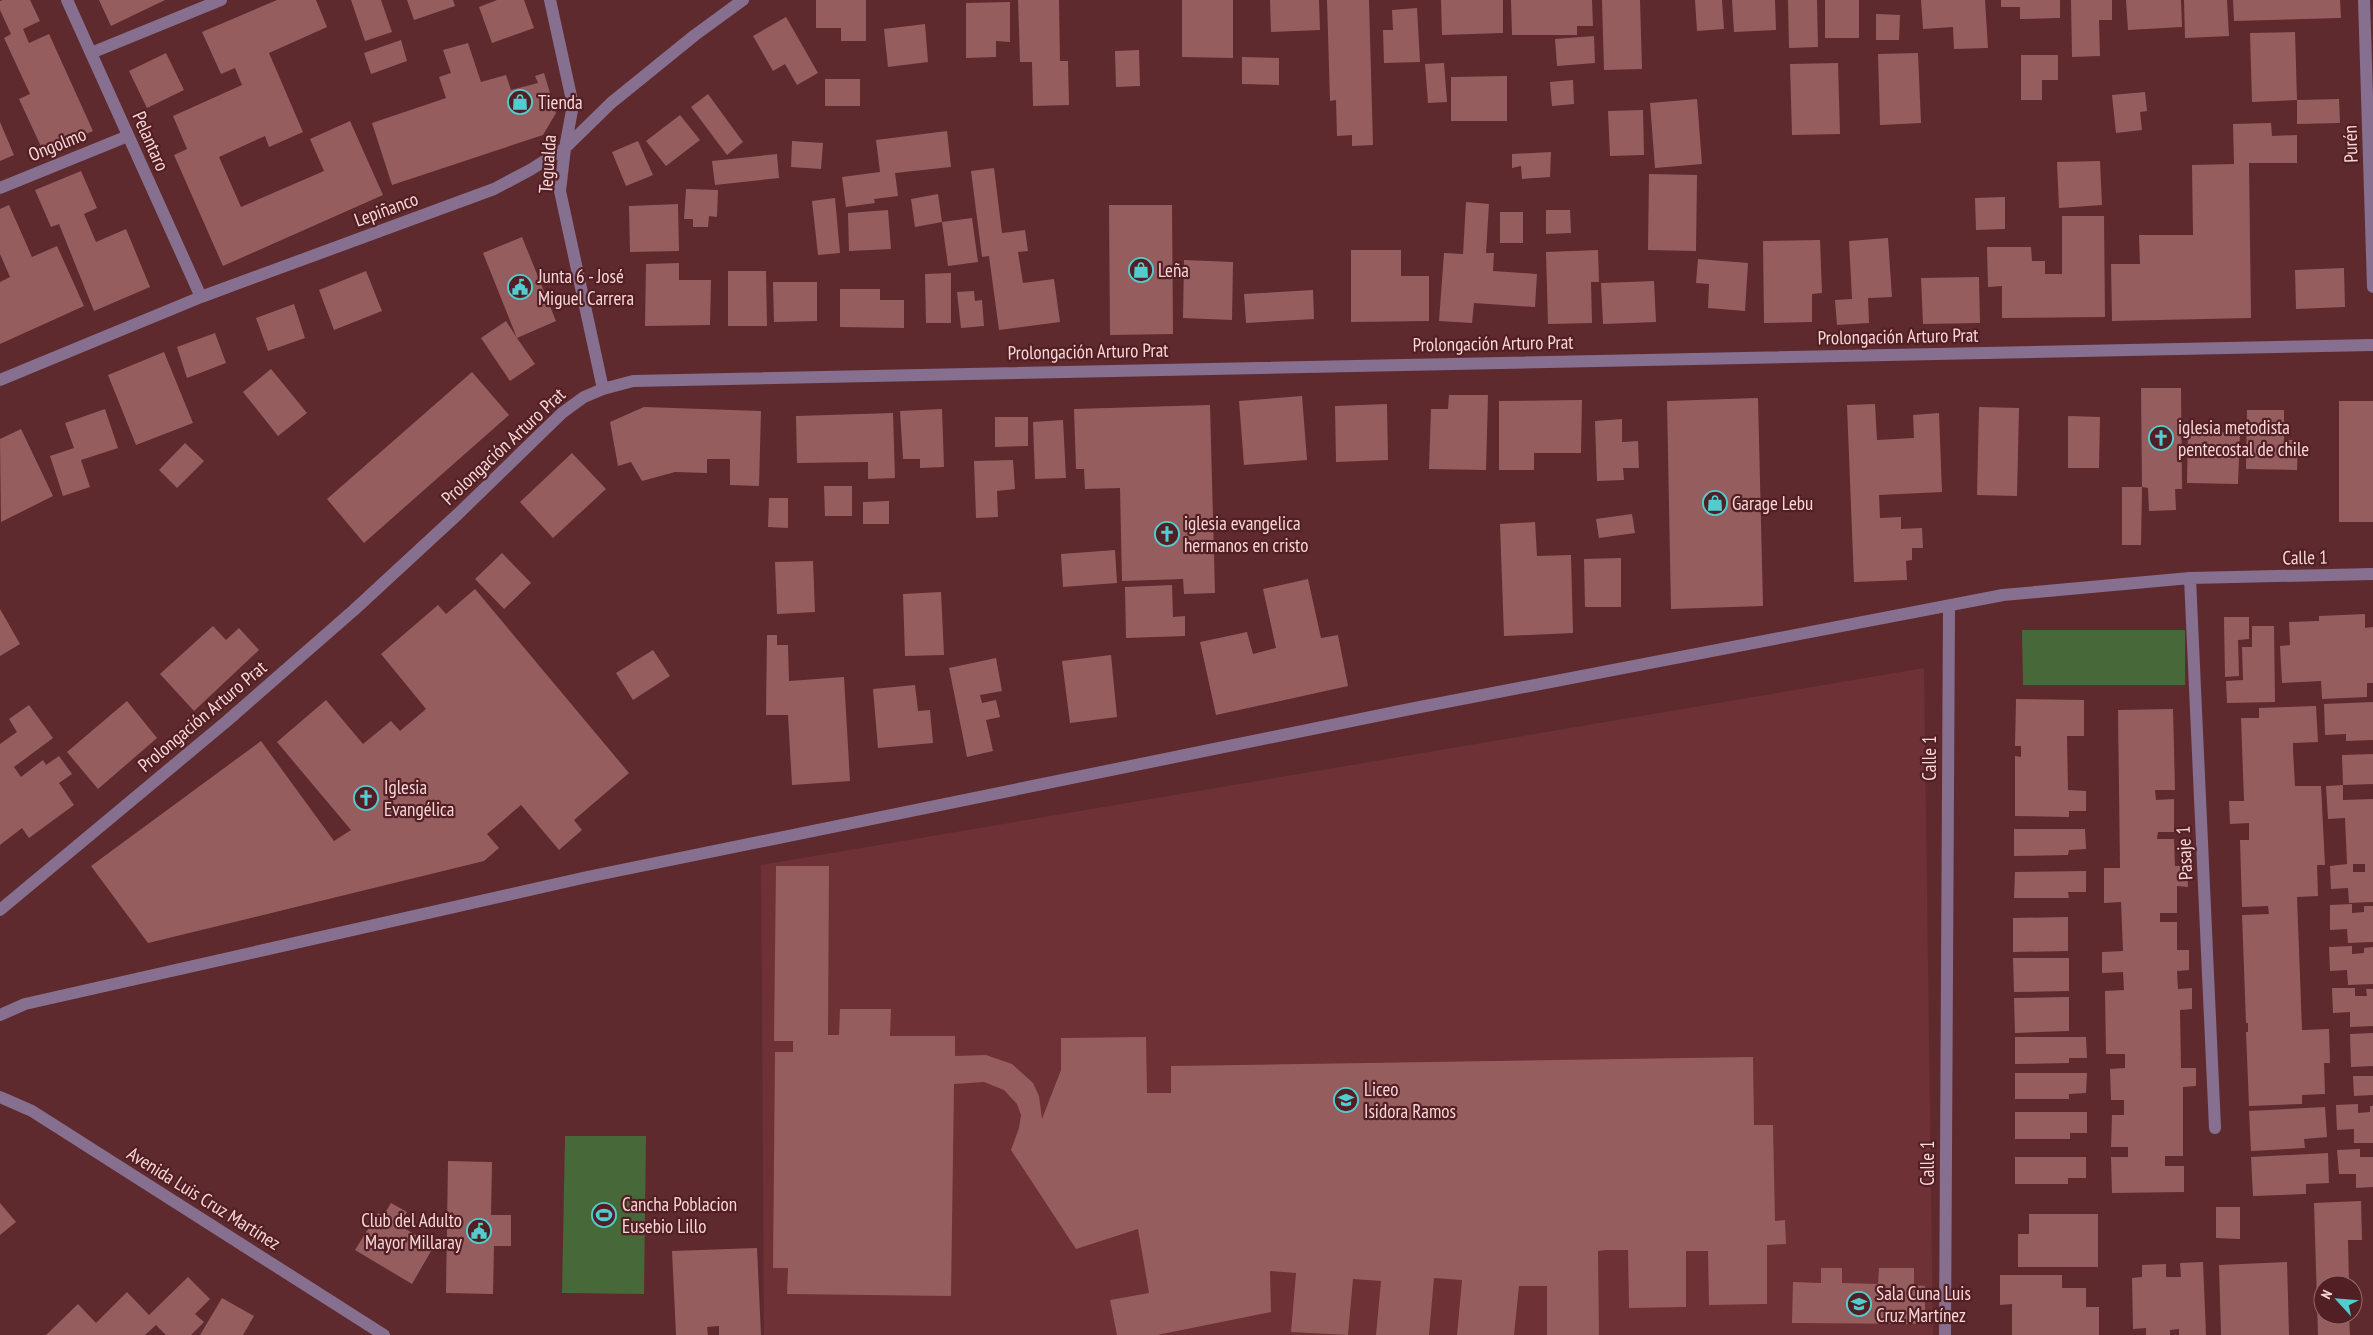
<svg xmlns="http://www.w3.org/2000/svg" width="2373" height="1335" viewBox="0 0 2373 1335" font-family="'PT Sans Narrow',sans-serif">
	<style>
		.built { fill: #6d3136 }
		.green { fill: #476839 }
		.building { fill: #965d5f; fill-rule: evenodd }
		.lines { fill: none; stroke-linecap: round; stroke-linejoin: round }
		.minor { stroke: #876f90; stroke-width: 12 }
		.labels { text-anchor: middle; stroke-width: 4.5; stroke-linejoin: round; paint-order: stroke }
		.poi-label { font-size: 19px; fill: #f9d7d7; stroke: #521f24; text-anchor: start }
		.street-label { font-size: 19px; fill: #f9d7d7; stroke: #521f24 }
	</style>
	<rect width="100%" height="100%" fill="#5e2a2e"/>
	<!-- built -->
	<path class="built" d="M1924,668L1933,1335H764L761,865Z"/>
	<!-- green -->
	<path class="green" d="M2022,630H2185V685H2023Z
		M565,1136H646L644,1294L562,1293Z"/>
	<!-- building -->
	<path class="building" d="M3,0H30L40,21L23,29L29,43L49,34L93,131L44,153L19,99L30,94L4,38L11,34L0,10V1Z
		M99,0H165L111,26Z
		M277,0H316L327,27L269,53L303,132L269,147L265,136L219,157L241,207L324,171L310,139L350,121L383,195L223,266L174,155L187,149L173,116L242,85L235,68L221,74L202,32Z
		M351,0H381L392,32L365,41Z
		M407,0H453L455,6L414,20Z
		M497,0H524L534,28L492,43L479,7Z
		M816,0H866V41H841V28H816Z
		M1018,0H1059L1060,61H1068L1069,105L1033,106L1032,62H1020Z
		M1182,0H1233V58L1182,57Z
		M1270,0H1319L1320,30L1271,32Z
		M1327,0H1369L1373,145L1352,146V135L1337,136L1336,100L1330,101Z
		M1441,0H1503V33L1442,35Z
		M1511,0H1592L1593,26H1577V35H1512Z
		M1602,0H1640L1642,69L1604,70Z
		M1695,0H1722L1724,29L1697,31Z
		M1732,0H1775L1776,30L1734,32Z
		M1788,0H1817L1818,47L1789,48Z
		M1825,0H1859V38H1825Z
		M1921,0H1985L1988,48L1954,49L1953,27L1923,29Z
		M2001,0H2060V18L2020,19V7H2001Z
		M2071,0H2112V20H2099L2100,56L2072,57Z
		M2126,0H2181L2182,27L2128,30Z
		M2184,0H2227L2229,36L2185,38Z
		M2233,0H2340L2341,18L2234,21Z
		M1010,2V42L996,41V57L966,58V3Z
		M1417,8L1420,62L1384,63L1383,30H1393L1392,10Z
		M1876,14L1900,15L1899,40H1876Z
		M786,17L818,73L797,85L785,64L773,71L753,36Z
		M925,24L928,62L888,67L884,29Z
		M2295,32L2297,100L2252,102L2250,33Z
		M1594,36L1595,63L1557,66L1555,39Z
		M401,40L407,61L371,74L364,53Z
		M468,43L481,82L506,75L511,90L538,83L535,76L544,73L556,113L543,135L392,185L372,123L446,98L439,77L451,73L443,50Z
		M1139,50L1140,86L1116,87L1115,51Z
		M166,53L184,90L147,108L129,71Z
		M1918,53L1921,123L1880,125L1878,54Z
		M2021,55H2058V80H2042V100H2021Z
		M1242,57L1279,58V85L1242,84Z
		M1444,63L1447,102L1428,103L1425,64Z
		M1838,63L1840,134L1792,135L1790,64Z
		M1507,76V121H1451V77Z
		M825,79H860V106H825Z
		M1573,80L1574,104L1552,106L1550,82Z
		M2145,92L2147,111L2140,112L2142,130L2116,133L2112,95Z
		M708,94L743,142L727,155L691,107Z
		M1697,99L1702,164L1655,168L1650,103Z
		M2339,99L2340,123L2297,124V100Z
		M1643,110L1644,155L1610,156L1608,111Z
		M680,115L700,140L666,166L646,141Z
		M0,122L14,155L0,161Z
		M2271,123L2272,136L2297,135V163H2249L2251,318L2112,321L2111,264H2140L2139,235H2193L2192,165L2234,164L2233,124Z
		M947,131L951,167L895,173L898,196L874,199L875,203L846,207L842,177L880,172L876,140Z
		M638,141L653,175L626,186L612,152Z
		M792,141L823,143L821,169L791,167Z
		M1551,152L1550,177L1522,179L1521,166L1512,168V154Z
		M777,154L779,178L715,185L712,161Z
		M2100,161L2102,205L2059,208L2057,162Z
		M994,168L1002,233L1025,230L1028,251L1018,252L1023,283L1054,279L1060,322L999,330L989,256L982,257L971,171Z
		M81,171L97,208L84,214L96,242L126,229L150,287L94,311L59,224L51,227L35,190Z
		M1649,174L1697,175L1696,251L1648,250Z
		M686,189L718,190L717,217L709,216L708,227H693V219H684Z
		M938,194L942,222L915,227L911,199Z
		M2005,197V229L1976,230L1975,198Z
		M835,198L840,253L818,255L812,201Z
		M1466,202L1489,204L1486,253H1494L1493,271L1537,274L1535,307L1474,303L1472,323L1439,321L1444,253L1463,254Z
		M678,204L679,251L630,252L629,206Z
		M9,205L32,257L57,246L84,306L0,344V282L10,277L0,254V209Z
		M1109,205H1172L1173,334L1110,335Z
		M888,210L891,249L849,251L848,213Z
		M1546,210H1570L1571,233L1546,234Z
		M1500,212H1523V243H1500Z
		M2062,216H2104L2105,317L2002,318V286L1988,287L1987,247H2031L2032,261H2045V274H2062Z
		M972,218L978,262L948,266L942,222Z
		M522,237L556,321L517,338L535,364L510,381L481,338L506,321L517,338L483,253Z
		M1888,238L1892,297L1868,298L1869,323L1837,325L1835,300L1852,299L1849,241Z
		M1820,240L1822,293L1812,294V322L1764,323L1763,241Z
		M1351,250H1401V276H1429V321L1351,322Z
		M1598,250L1599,282H1591L1592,323L1548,324L1546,252Z
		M1698,259L1748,263L1745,311L1708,308L1709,284L1696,283Z
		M1184,260L1233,262L1232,320L1183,318Z
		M679,263V280H711L710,325L645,326L646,264Z
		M2344,268L2345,307L2296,309L2295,270Z
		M366,271L382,311L334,330L319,290Z
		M728,271H766L767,326H728Z
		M951,273V323H926L925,274Z
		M1979,277L1980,323L1923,324L1921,278Z
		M1654,281L1656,322L1603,324L1601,283Z
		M773,282H817V321L774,322Z
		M840,289H880V300H904V328L840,327Z
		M1313,290L1314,319L1246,323L1244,294Z
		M974,291L975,301L982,300L984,326L961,328L957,292Z
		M294,304L305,338L268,351L256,318Z
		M215,333L226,363L187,378L177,347Z
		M164,352L193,423L136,445L108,375Z
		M271,369L307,413L278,436L243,392Z
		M472,372L509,415L364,543L327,499Z
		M2141,388H2181L2182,489H2175L2176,510L2149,511L2148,488L2142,487Z
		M1449,395H1488L1486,470L1429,469L1431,409H1448Z
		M1302,396L1307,460L1244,465L1239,401Z
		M1758,398L1763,606L1671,609L1667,401Z
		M1582,400L1581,453H1534V470H1499V401Z
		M2339,401H2373V522H2339Z
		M1387,404L1388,460L1336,462L1335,406Z
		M1875,404L1877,440L1914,438L1913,415L1939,413L1942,492L1879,495L1880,518L1901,517V529L1922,528L1923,548H1912V560L1906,561L1907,580L1854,582L1847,405Z
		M1210,405L1215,593L1184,594L1183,579L1122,581L1120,488L1085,489L1084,469H1076L1074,409Z
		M644,407L761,411L759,486L730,485V459H707V473L675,472L642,481L631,462L618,466L610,422Z
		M1979,407L2019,408L2017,496L1977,495Z
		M105,409L118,448L81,460L90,487L63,496L50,456L74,448L65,423Z
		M942,409L944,467L920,468V459H903L900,411Z
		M2247,410H2284V440H2298L2297,470L2246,469Z
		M893,413L895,478L868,479V462L797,463L796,416Z
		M2068,416L2100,417L2099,468H2068Z
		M995,417H1028V446L995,447Z
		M1622,419V442L1638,441L1639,468H1623L1624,480L1597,481L1595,421Z
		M1063,420L1066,478L1035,479L1033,422Z
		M21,429L53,496L1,522L0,439Z
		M2188,431L2240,433L2238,484L2187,483Z
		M185,443L204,461L177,488L159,470Z
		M572,453L606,489L553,538L520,502Z
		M1013,460L1015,489L997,491L998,517L976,518L974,461Z
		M824,486H852V516H825Z
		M2122,487H2142L2141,545H2122Z
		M769,498H788V528L768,527Z
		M889,501V524H863V502Z
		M1632,514L1635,533L1599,538L1596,519Z
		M1535,522L1537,556L1571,555L1573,633L1504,636L1500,524Z
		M1115,550L1117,583L1063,587L1061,554Z
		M502,553L531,583L504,609L475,579Z
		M1621,558V607H1585L1584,559Z
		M813,561L815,612L777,614L775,562Z
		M1308,579L1321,638L1338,635L1348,686L1216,715L1200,642L1247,632L1253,654L1276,648L1263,589Z
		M1172,585L1173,617L1185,616V636L1126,638L1125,587Z
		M475,589L629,773L574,820L582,830L559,850L521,805L487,834L499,848L484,861L148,943L91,866L261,741L334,841L351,830L277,742L326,700L363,744L391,721L400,731L426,709L381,654L438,605L446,614Z
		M941,592L944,655L905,656L903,594Z
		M0,609L20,644L0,656Z
		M2365,614V628L2373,627V683H2367V697L2322,699L2321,681L2282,683L2280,646L2290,645L2289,622L2319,621V616Z
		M2224,617H2249V639L2238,640L2239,676L2225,677Z
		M213,626L226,640L239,628L259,650L194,711L160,674Z
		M2252,626H2274L2275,702L2227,703L2226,681L2243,680L2242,647H2252Z
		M767,635H777V645H788L789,681L844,677L850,781L792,785L788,715H766Z
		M653,650L670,676L633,700L616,673Z
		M1111,655L1117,717L1070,723L1062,661Z
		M996,658L1002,691L980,695L982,703L996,700L1000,717L986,720L993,751L967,757L949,668Z
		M915,685L918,711L930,710L933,743L878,748L873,689Z
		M2016,699L2084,700V736H2067L2068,790L2086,791V811H2069V817L2015,816V756L2021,757V746H2015Z
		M127,701L157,738L98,789L67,752Z
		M2373,702V740L2346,741V734L2325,735L2324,704Z
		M29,705L53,738L14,767L21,777L43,760L46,765L59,756L72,774L59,783L74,805L29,838L22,828L0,845V744L17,732L9,719Z
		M2316,706L2318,742L2293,743V750L2295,786H2321L2325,865H2317L2318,896L2297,897L2302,1030L2329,1029L2330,1063H2324L2325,1094L2302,1095V1104L2249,1106L2246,1032H2248V1023H2246L2242,915L2269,914L2268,906L2242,907L2240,840H2249V823L2230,824L2229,801H2244L2241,718H2259V708Z
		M2173,709L2175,790H2155L2156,800L2174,799V832H2158L2157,839H2174L2175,866H2187L2188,887L2177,886V913H2160V922H2177V950H2189V970L2177,971L2178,989L2192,988V1009L2180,1010L2181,1068H2196V1086L2183,1087V1156H2165V1166H2184V1192L2112,1193L2111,1157H2128V1147H2111L2112,1115H2124V1100H2111L2110,1069L2125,1068V1054H2106L2105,991L2124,990L2123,972L2102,973V952L2123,951L2121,902L2104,903V868H2120L2118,710Z
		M2373,754V784L2343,785L2342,755Z
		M2343,785V800L2373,799V902L2349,903L2348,888L2331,889L2330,866L2347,864L2345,818L2328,819L2326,786ZM2353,864H2365V872H2353Z
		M2014,829H2085L2086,849L2069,850L2068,855L2014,856Z
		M776,866H829L828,1035H839L840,1009H891L890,1036H955V1056L986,1055L1012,1064L1033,1083L1039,1096L1042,1119L1061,1070V1038L1146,1037L1147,1093H1171V1066L1753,1057L1754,1125H1773L1775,1221L1785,1220L1786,1244L1767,1245V1304L1709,1305L1708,1251H1686V1307L1629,1308L1628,1250H1606L1598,1251L1599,1335H1547V1286H1519L1514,1335H1457L1462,1280L1434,1278L1429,1335H1376L1381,1281L1353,1279L1348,1335L1291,1332L1296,1273L1270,1271L1271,1312L1157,1335H1117L1110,1300L1149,1293L1138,1229L1076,1249L1011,1150L1019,1128L1021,1115L1017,1104L1004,1090L984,1082L954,1084L951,1296L787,1294L788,1268H773L775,1052H793V1041H774Z
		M2086,871V892H2068L2069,898H2014L2015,872Z
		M2352,904V913L2364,912V906H2373V942L2348,943L2347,929L2330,930V905Z
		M2068,917V951L2013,952V918Z
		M2352,946V954L2364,953V948L2373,947V984L2348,985L2347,970L2330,971L2329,947Z
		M2013,958H2069V991L2014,992Z
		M2332,988H2355V996H2367L2366,989H2373V1026L2350,1027V1012L2333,1013Z
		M2069,997V1031L2015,1033L2014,998Z
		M2373,1033V1066L2351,1067L2350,1034Z
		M2015,1037H2086L2087,1058H2069V1063L2015,1064Z
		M2015,1073H2087L2086,1093L2069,1094V1099H2015Z
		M2353,1076H2373V1095L2354,1096Z
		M2358,1104V1113L2370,1112V1106H2373V1143H2354V1129L2337,1130L2336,1105Z
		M2325,1107L2327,1137L2304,1139L2305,1148L2251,1151L2249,1111Z
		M2015,1112H2087V1133H2070V1139H2015Z
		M2360,1149V1157H2373V1187L2356,1188V1174H2339L2337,1150Z
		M2328,1153L2329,1183L2306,1184V1194L2253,1196L2251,1157Z
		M2015,1157H2086V1178H2068V1184H2015Z
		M448,1161L492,1162L491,1215H511V1246H494L493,1294L446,1293Z
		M2361,1201L2362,1240H2348L2349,1285H2323V1315H2349L2350,1335H2318L2314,1203Z
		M0,1203L16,1222L0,1235Z
		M391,1203L407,1212L399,1225L434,1246L412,1284L355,1250L378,1213L383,1216Z
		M2216,1207H2240V1239L2216,1238Z
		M2029,1214H2098V1267H2018V1234H2029Z
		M757,1248L761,1335H719V1326L707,1327L708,1335H676L672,1251Z
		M2203,1262L2206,1335H2179V1329L2170,1330V1335H2146V1328L2133,1329L2132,1278L2142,1277V1265L2166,1264V1277H2181L2180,1263Z
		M2287,1262L2289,1335H2221L2219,1265Z
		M1821,1268H1842V1283L1878,1284L1879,1268H1914V1285L1925,1286V1324L1792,1323L1793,1282L1821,1283Z
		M2000,1275H2062V1288H2086V1307H2099V1335H2012V1304L2000,1305Z
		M188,1277L210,1299L195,1314L204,1322L191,1335H166L156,1325L145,1335H46L78,1304L96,1323L127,1292L149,1315Z
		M222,1298L254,1316L243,1335H200Z"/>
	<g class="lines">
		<!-- minor -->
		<path class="minor" d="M67,0L201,297
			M550,0L573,105L565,148L560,191L603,389
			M2364,0L2373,287
			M91,53L221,0
			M0,188L128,136
			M0,380L201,297L494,189L530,170L565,148L611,103L695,35L743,0
			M2190,578L2215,1128
			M0,910L227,721L354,610L458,514L562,413L584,397L603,389L633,381L2373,345
			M0,1015L25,1004L587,877L1415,708L2003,595L2190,578L2373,574
			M0,1097L32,1111L384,1335
			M1945,1335L1949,607"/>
	</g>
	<!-- icons -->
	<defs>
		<symbol id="shop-ring" viewBox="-11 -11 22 22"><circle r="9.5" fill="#521f24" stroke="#52cdcf" stroke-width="1.5"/><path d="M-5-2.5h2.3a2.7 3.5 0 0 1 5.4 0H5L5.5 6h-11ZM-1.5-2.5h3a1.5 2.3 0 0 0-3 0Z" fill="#52cdcf"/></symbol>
		<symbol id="civic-ring" viewBox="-11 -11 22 22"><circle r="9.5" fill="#521f24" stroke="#52cdcf" stroke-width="1.5"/><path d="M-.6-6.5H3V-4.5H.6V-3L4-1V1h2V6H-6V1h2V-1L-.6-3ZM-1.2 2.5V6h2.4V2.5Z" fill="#52cdcf"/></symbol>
		<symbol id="church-ring" viewBox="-11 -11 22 22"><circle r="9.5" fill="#521f24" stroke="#52cdcf" stroke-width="1.5"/><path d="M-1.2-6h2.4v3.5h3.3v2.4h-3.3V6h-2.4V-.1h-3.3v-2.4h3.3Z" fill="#52cdcf"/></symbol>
		<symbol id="school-ring" viewBox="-11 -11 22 22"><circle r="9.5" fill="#521f24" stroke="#52cdcf" stroke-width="1.5"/><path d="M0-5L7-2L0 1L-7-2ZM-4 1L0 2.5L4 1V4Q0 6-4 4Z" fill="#52cdcf"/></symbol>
		<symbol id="stadium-ring" viewBox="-11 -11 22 22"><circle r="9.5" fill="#521f24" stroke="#52cdcf" stroke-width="1.5"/><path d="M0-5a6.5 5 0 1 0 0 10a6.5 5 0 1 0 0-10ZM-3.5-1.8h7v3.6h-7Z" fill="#52cdcf"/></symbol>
	</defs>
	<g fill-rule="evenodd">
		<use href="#shop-ring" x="506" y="88" width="28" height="28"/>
		<use href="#shop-ring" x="1127" y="256" width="28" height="28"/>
		<use href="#civic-ring" x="506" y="273" width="28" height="28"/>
		<use href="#church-ring" x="2147" y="424" width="28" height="28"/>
		<use href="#shop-ring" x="1701" y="489" width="28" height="28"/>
		<use href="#church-ring" x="1153" y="520" width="28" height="28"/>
		<use href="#church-ring" x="352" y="784" width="28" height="28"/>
		<use href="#school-ring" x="1332" y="1086" width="28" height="28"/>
		<use href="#stadium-ring" x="590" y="1201" width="28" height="28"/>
		<use href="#civic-ring" x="465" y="1217" width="28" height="28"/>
		<use href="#school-ring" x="1845" y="1290" width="28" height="28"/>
	</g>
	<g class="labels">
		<!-- poi labels -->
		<g class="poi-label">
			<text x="538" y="109">Tienda</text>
			<text x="1158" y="277">Leña</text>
			<text x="538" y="283">Junta 6 - José<tspan x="538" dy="22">Miguel Carrera</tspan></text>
			<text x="2178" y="434">iglesia metodista<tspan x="2178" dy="22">pentecostal de chile</tspan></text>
			<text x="1732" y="510">Garage Lebu</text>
			<text x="1184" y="530">iglesia evangelica<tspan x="1184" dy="22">hermanos en cristo</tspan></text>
			<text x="384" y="794">Iglesia<tspan x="384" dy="22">Evangélica</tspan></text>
			<text x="1364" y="1096">Liceo<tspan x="1364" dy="22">Isidora Ramos</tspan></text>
			<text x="622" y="1211">Cancha Poblacion<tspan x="622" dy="22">Eusebio Lillo</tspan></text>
			<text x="462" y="1227" text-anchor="end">Club del Adulto<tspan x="462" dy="22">Mayor Millaray</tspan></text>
			<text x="1876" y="1300">Sala Cuna Luis<tspan x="1876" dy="22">Cruz Martínez</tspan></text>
		</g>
		<!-- street labels -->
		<g class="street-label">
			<text transform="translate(151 141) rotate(66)" y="7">Pelantaro</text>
			<text transform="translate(57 144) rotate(-22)" y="7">Ongolmo</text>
			<text transform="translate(2350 144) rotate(-92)" y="7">Purén</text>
			<text transform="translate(547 164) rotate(-86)" y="7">Tegualda</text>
			<text transform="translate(386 209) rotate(-20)" y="7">Lepiñanco</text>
			<text transform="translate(1898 336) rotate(-1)" y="7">Prolongación Arturo Prat</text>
			<text transform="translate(1493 343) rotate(-1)" y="7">Prolongación Arturo Prat</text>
			<text transform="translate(1088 351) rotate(-1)" y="7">Prolongación Arturo Prat</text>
			<text transform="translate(503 446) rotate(-43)" y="7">Prolongación Arturo Prat</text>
			<text transform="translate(2305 557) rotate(-1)" y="7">Calle 1</text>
			<text transform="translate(202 716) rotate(-40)" y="7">Prolongación Arturo Prat</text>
			<text transform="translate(1929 758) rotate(-90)" y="7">Calle 1</text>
			<text transform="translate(2184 853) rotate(-93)" y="7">Pasaje 1</text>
			<text transform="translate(1927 1163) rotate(-90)" y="7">Calle 1</text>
			<text transform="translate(204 1198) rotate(32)" y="7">Avenida Luis Cruz Martínez</text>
		</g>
	</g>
	<!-- north arrow -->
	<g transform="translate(2338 1300) rotate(296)"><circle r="24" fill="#521f24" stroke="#95696c"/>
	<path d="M0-4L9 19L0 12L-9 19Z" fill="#52cdcf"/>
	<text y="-8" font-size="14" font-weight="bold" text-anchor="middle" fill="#f9d7d7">N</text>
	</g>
</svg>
